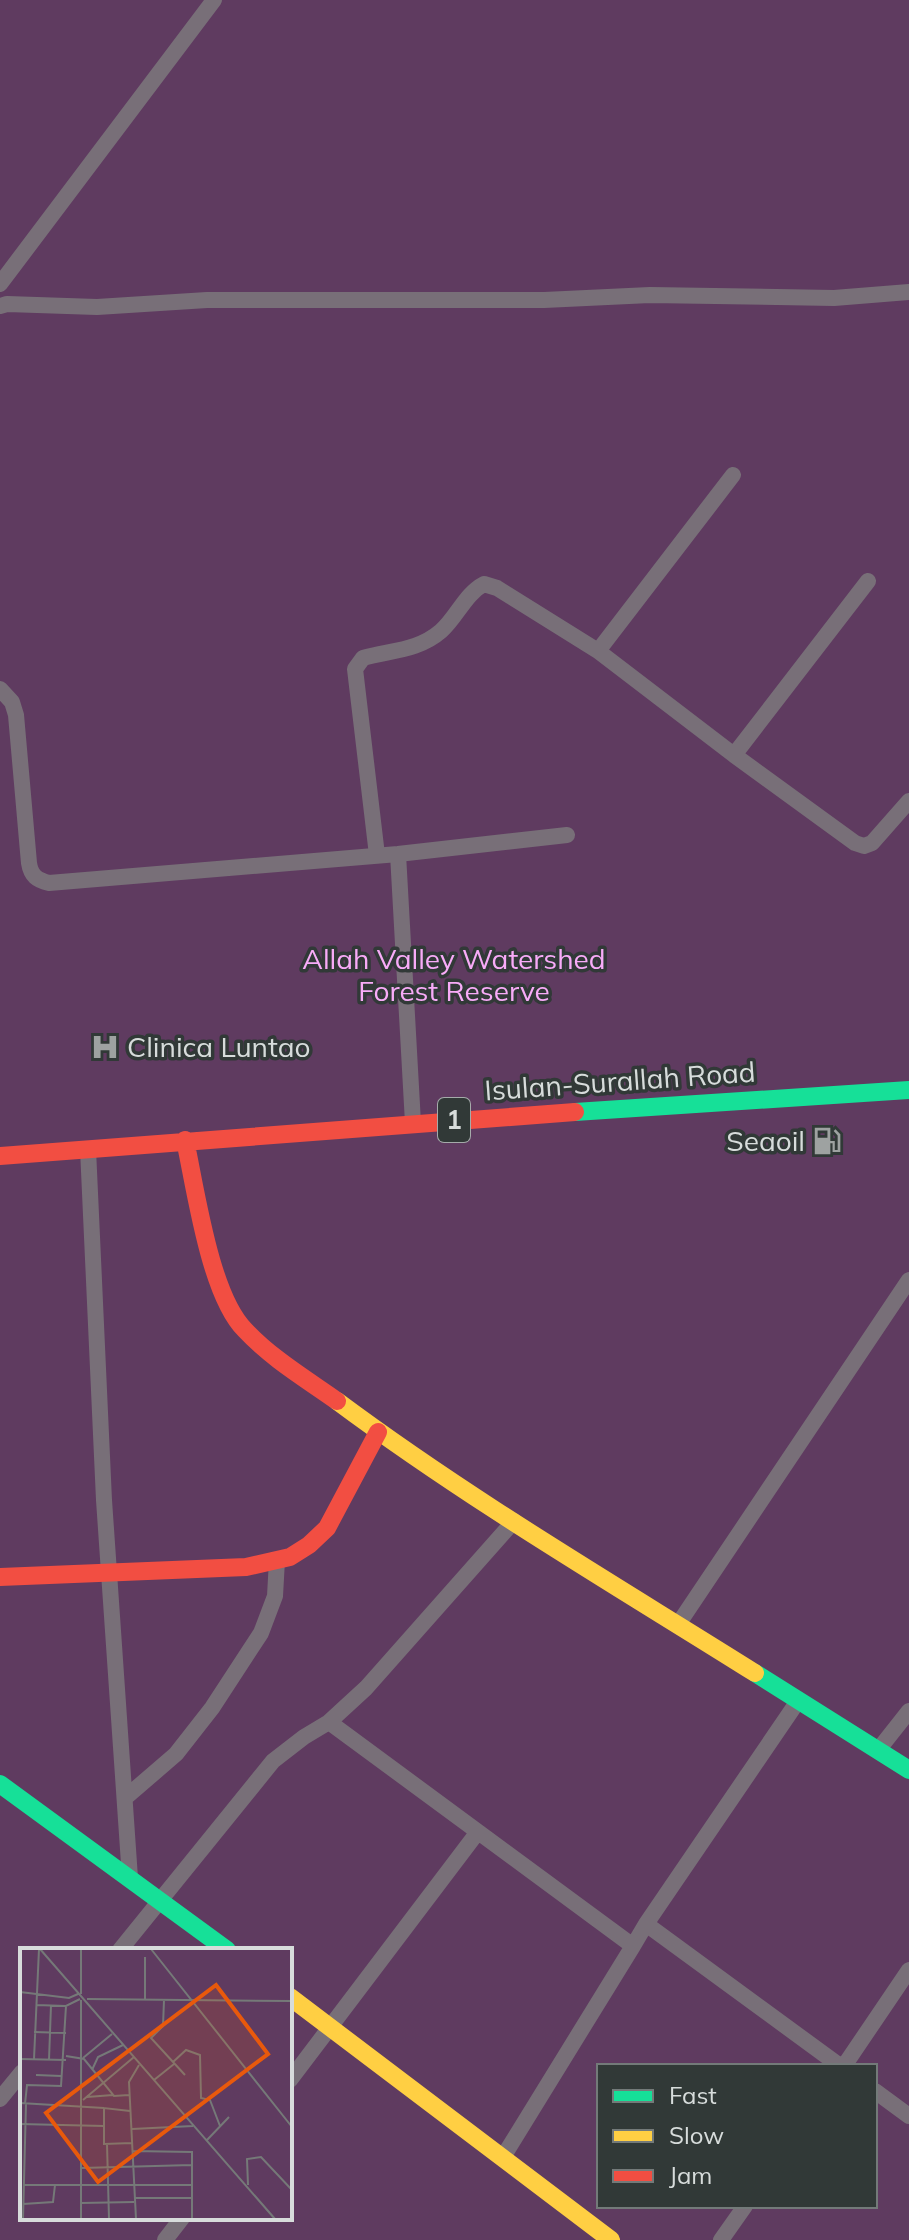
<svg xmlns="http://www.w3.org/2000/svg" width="909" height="2240" viewBox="0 0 909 2240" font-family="Mulish,sans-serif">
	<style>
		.green { fill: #5f3b60; fill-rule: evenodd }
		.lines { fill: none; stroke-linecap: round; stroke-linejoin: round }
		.street { stroke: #786f78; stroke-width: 16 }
		.fast { stroke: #16e098; stroke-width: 18 }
		.slow { stroke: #ffcf43; stroke-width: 18 }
		.jam { stroke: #f24e42; stroke-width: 18 }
		.labels { text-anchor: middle; stroke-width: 7; stroke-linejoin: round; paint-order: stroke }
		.shield { fill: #313937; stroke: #a5abaa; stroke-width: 2 }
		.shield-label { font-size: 26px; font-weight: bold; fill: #d7dcdb }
		.park-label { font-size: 28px; fill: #f8abf8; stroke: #313937 }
		.poi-label { font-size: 28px; fill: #d7dcdb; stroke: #313937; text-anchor: start }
		.street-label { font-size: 28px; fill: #d7dcdb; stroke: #313937 }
		.inset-road { fill: none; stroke: #757978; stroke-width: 2 }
		.view { fill: #e8590c; fill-opacity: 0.15; stroke: #e8590c; stroke-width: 4 }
		.inset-edge { fill: none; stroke: #d7dcdb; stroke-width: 4 }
	</style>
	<rect width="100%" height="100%" fill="#333736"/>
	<!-- green -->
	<path class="green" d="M0,0H909V2240H0ZM22,1950H290V2218H22ZM599,2066H875V2206H599Z"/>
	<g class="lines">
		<!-- street -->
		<path class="street" d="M0,284L214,0
			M0,306L7,304L97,307L207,300H544L650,295L834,298L909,292
			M598,651L733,475
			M0,689L12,702L16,715L29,863C31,876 37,880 49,883L398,854L567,835
			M734,755L868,581
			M398,854L413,1123
			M377,855L355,669L363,658C391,650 418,651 441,631C457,617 465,594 484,584L497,588L598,651L734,755L855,843L864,846L872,843L909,801
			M88,1149L104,1500L130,1878
			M514,1521L366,1688L329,1722L633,1946L646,1924L798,1701
			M679,1623L909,1280
			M879,1749L909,1711
			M125,1798L176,1754L212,1708L261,1633L275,1596L277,1560
			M646,1924L840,2066
			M120,1950L273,1761L304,1737L329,1722
			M844,2066L909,1970
			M290,2080L477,1833
			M875,2091L909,2116
			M0,2099L22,2072
			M503,2157L633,1946
			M165,2240L182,2218
			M721,2240L745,2206"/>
		<!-- fast -->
		<path class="fast" d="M575,1112L909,1090
			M755,1673L909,1770
			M0,1784L227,1950"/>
		<!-- slow -->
		<path class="slow" d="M337,1401C470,1500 615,1585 755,1673
			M290,1997L611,2240"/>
		<!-- jam -->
		<path class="jam" d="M185,1140C196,1191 210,1295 245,1330C271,1358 306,1379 337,1401
			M0,1156L575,1112
			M0,1577L246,1567L290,1557L309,1545L327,1528L378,1432"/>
	</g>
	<!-- icons -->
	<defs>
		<symbol id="hospital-bare" viewBox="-9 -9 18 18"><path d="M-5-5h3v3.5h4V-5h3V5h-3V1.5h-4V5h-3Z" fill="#9ea2a1" stroke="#313937" stroke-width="2.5" paint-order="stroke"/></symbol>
		<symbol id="fuel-bare" viewBox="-9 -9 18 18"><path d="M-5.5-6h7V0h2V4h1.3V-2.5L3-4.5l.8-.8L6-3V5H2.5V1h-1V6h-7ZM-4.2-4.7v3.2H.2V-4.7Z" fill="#9ea2a1" stroke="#313937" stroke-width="2.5" paint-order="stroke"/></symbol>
	</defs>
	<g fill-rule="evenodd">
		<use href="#hospital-bare" x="85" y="1027" width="40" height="40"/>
		<use href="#fuel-bare" x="807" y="1121" width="40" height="40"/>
	</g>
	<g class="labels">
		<!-- shield labels -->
		<rect class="shield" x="438" y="1098" width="32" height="44" rx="6"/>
		<g class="shield-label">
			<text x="454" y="1129">1</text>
		</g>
		<!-- park labels -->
		<g class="park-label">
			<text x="454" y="969">Allah Valley Watershed<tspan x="454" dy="32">Forest Reserve</tspan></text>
		</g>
		<!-- poi labels -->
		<g class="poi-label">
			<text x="127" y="1057">Clinica Luntao</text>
			<text x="805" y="1151" text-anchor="end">Seaoil</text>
		</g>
		<!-- street labels -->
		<g class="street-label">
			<text transform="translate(620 1081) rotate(-4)" y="10">Isulan-Surallah Road</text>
		</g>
	</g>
	<!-- overview -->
	<g transform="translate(20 1948)">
		<rect width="272" height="272" fill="#333736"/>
		<path d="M0,1H272V271H0Z" fill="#5f3b60"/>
		<path class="inset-road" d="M20,1L255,271M61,1V46M131,1L272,179M125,9V52M0,44L49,50L58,46M67,51L272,53M144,52L143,78L131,90L165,127M16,57L46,58L60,51M14,84L46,85M46,108L64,111L94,148L109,147M63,110L92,86M0,111L46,112M14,111L19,1M29,112L31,57M153,114L166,102L180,107L181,150L190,152L200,178M72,122L78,109L103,97M16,127L41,128M134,132L154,116M67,149L93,147M63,152L114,109M0,155L84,160M5,156L7,137L41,138L46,58M110,163L84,160V196L112,195M0,176L84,178M112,181L173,178M187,192L209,169M87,196L89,271M113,203L172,204V271M61,220L172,217M3,237H172M228,237L227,211L241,209L272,242M115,250H172M61,255L114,254M3,256L33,254L35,237M3,271L6,156M61,271V52M116,271L109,134L119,117"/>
		<path class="view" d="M196,37L248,106L78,234L26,165Z"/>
		<rect width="272" height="272" class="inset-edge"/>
	</g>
	<!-- legend -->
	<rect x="597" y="2064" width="280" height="144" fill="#313937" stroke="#737a79" stroke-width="2"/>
	<rect x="613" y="2090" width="40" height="12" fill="#16e098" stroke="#737a79" stroke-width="2"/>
	<text x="669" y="2104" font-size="24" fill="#d7dcdb">Fast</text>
	<rect x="613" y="2130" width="40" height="12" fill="#ffcf43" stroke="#737a79" stroke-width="2"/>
	<text x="669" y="2144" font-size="24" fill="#d7dcdb">Slow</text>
	<rect x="613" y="2170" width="40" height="12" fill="#f24e42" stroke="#737a79" stroke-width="2"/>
	<text x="669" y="2184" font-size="24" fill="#d7dcdb">Jam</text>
</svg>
